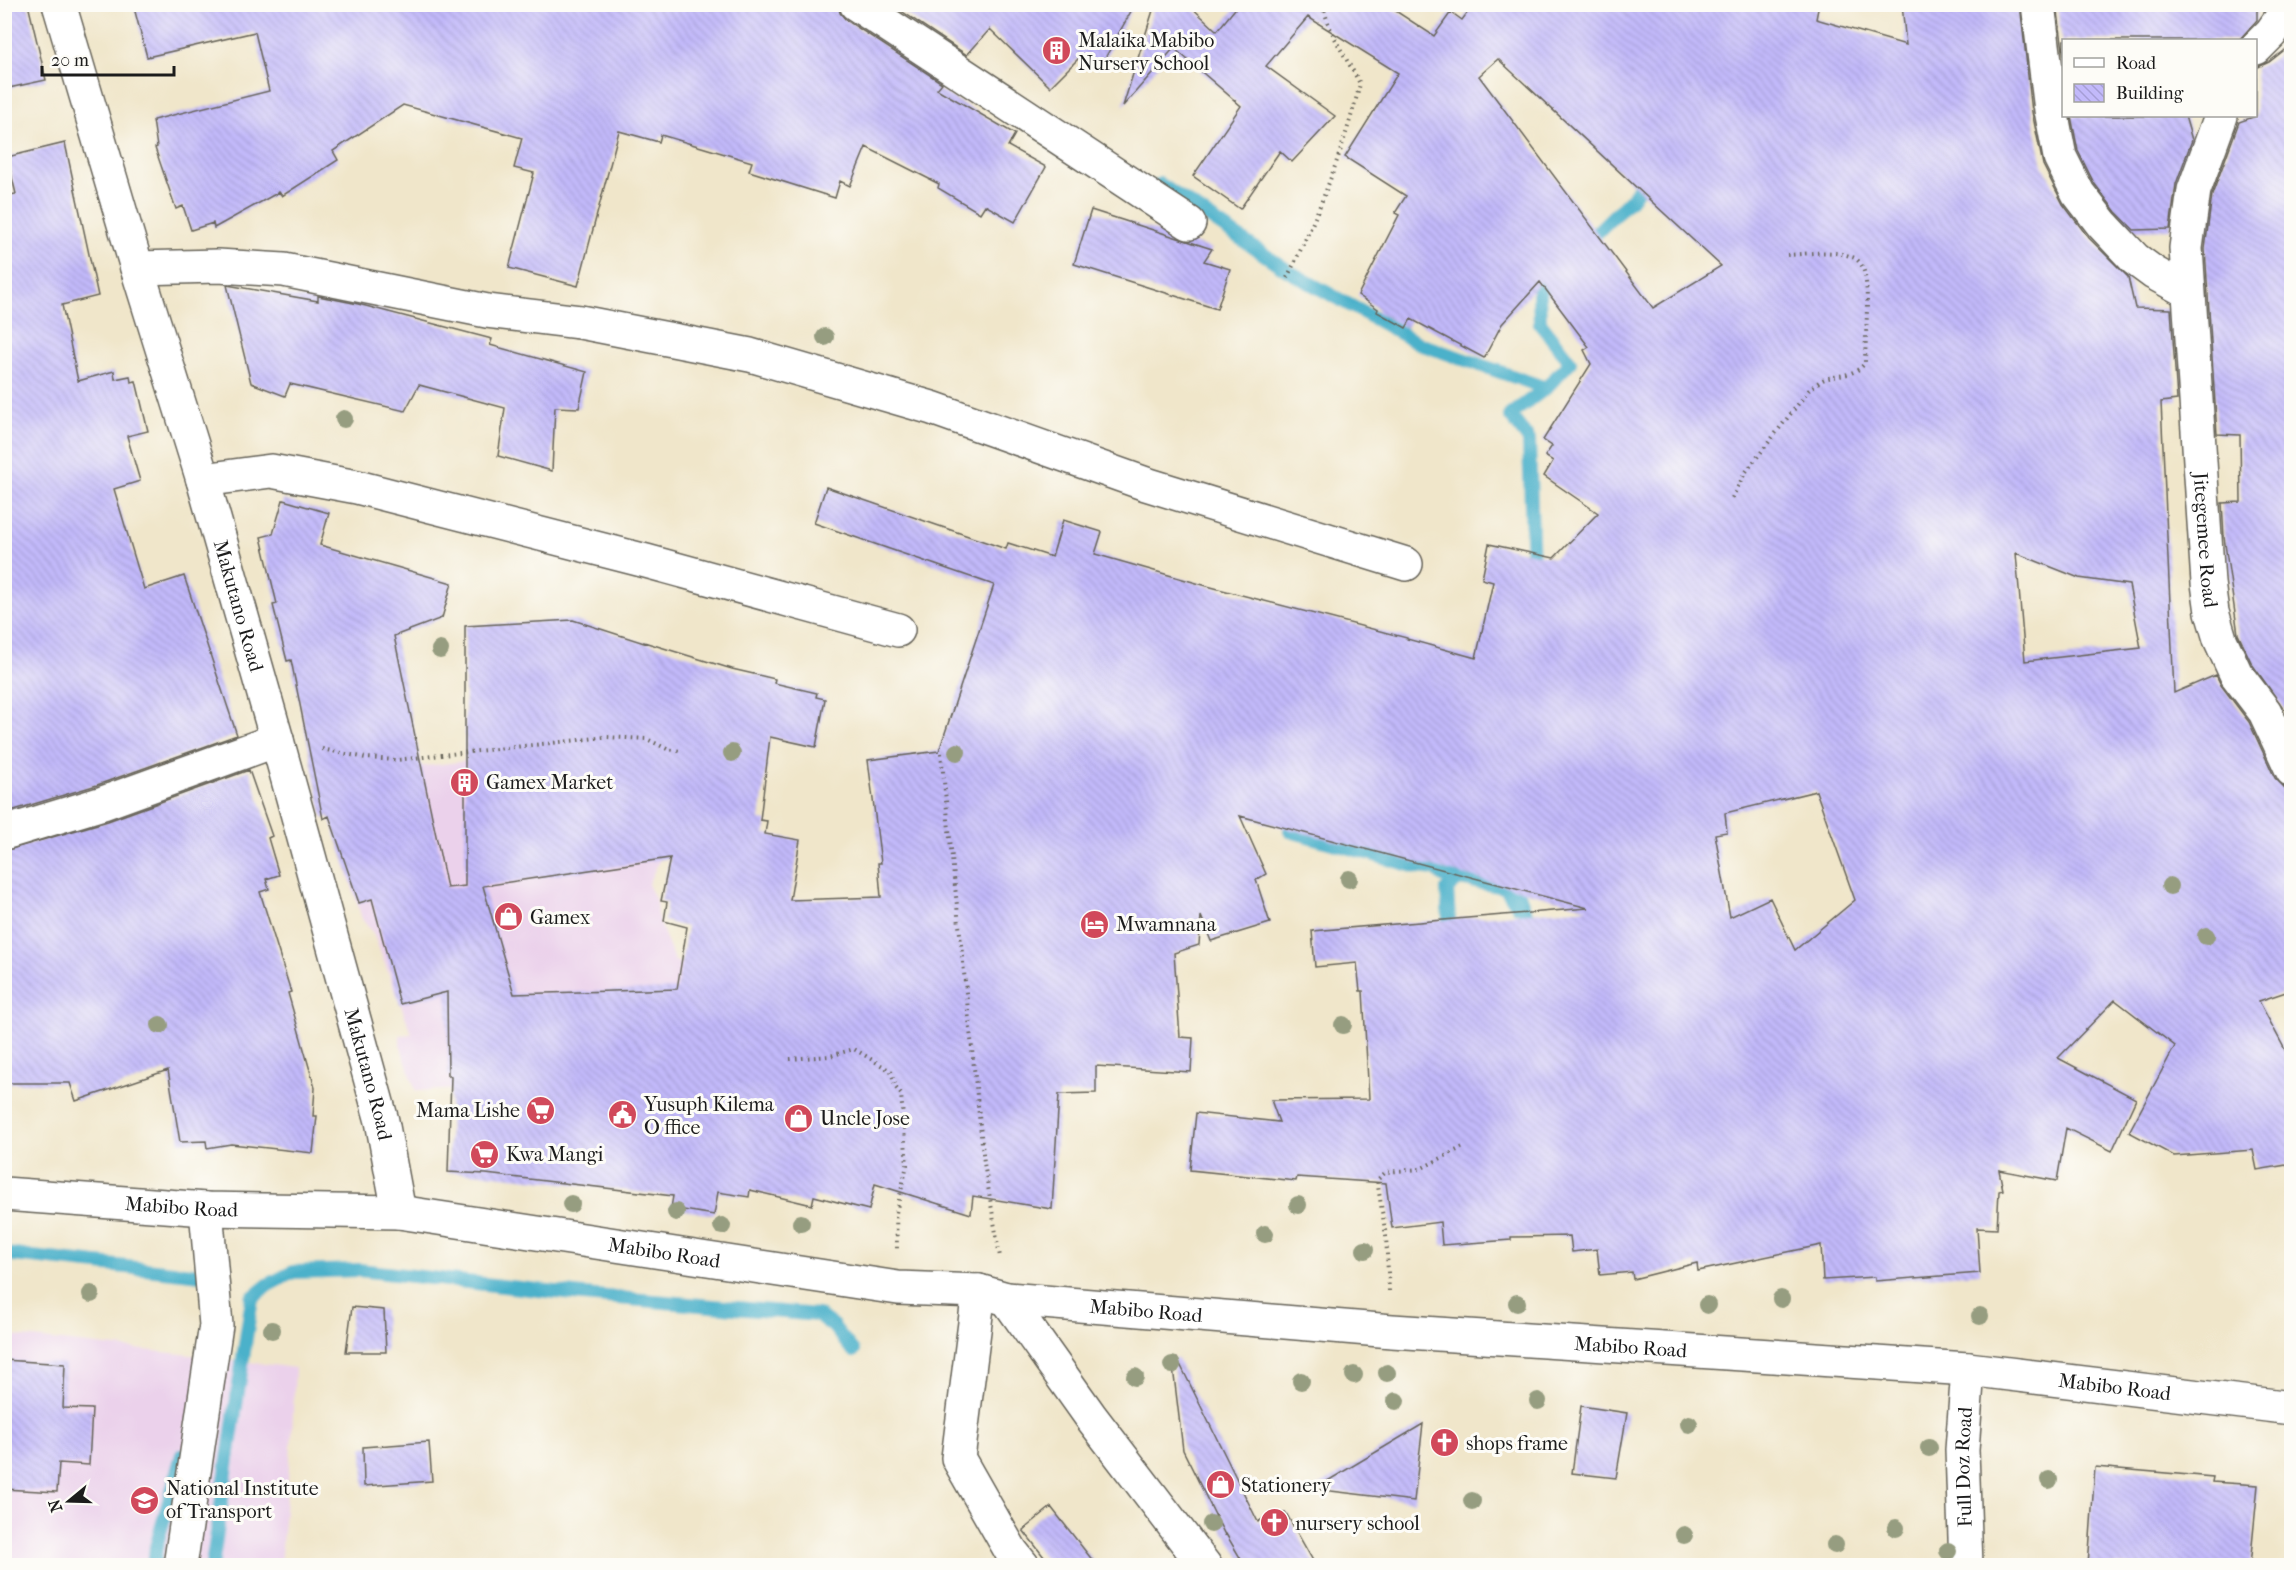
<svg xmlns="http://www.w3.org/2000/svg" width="2296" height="1570" viewBox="0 0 2296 1570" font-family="'IM FELL French Canon',serif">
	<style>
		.built { fill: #ebd1eb }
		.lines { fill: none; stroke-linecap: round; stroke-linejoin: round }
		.stream { stroke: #4bb1ca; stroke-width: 14 }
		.building { fill: url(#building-back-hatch); fill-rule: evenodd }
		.minor-casing { stroke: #666359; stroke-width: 36 }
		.major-casing { stroke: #666359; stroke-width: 36 }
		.path { stroke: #666359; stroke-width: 4; stroke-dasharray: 1.5 4.5; stroke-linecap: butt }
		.minor { stroke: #fff; stroke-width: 33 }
		.major { stroke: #fff; stroke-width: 33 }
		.tree { fill: #969d80 }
		.labels { text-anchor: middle; stroke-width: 6; stroke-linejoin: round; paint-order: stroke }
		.poi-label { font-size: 20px; fill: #1c1c1c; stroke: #fdfcf7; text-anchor: start }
		.street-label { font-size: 20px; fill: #1c1c1c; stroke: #fdfcf7 }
	</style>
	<defs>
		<pattern id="building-back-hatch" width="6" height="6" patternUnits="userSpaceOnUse" patternTransform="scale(1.5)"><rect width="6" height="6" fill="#c2b9fa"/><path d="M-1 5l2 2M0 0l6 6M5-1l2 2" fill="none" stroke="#a69ed6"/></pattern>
	</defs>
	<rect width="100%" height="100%" fill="#fdfcf7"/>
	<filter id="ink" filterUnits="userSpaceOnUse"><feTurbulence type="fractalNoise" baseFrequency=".0167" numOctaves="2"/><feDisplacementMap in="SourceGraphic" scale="12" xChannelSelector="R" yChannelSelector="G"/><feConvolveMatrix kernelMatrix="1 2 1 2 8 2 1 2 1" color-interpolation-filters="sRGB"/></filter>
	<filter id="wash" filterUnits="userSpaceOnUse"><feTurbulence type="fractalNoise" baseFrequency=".008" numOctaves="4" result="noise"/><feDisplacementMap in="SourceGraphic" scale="24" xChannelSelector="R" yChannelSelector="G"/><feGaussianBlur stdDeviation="1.35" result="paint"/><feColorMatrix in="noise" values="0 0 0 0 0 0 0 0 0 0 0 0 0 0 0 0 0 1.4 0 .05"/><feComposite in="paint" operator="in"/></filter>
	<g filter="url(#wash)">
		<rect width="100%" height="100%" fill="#f0e6ca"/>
		<!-- built -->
		<path class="built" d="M615,743L662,855L648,884L656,901L657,915L674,960L706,979L691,1079L416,1091L400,1045V1035L412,1034L373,933L362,919L319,779Z
			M5,1335L218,1358L295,1368L292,1435L280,1565L5,1566Z"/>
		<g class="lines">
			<!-- stream -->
			<path class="stream" d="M1160,184L1290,272L1420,344L1546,388
				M1585,244L1633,197L1648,174
				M1533,572L1529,440L1510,415L1546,388L1570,362L1540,323L1539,291L1557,277
				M1290,831L1417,867L1436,869L1443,876L1505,887L1518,906
				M1511,873L1528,919L1539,923
				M1450,936L1447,889L1460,878
				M4,1254L211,1276
				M154,1566L156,1547L182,1455
				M212,1566L252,1298L268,1285L293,1272L359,1270L583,1295L818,1315L833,1326L853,1351"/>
		</g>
		<g id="blocks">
			<!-- building -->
			<path class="building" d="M4,4H28L46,80L4,89Z
				M133,4H838L840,13L846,20L942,83L937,89L1015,134L1008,146L1046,167L1015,222L985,205L980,213L938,188L939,184L866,147L850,186L840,181L835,198L749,171L752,162L661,135L659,142L619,131L578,286L509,268L534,173L514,168L522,138L403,105L333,151L338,160L282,196L279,192L214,228L213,223L191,230L183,206L176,209L155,148L157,147L153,120L269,91L255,32L147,57Z
				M891,4H1135L1099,69L1083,54L1050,87L990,29L967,55Z
				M1155,4H1188L1217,31L1239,4H1385L1434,36L1451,12L1462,20L1474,4H1819L1816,19L1906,45L1902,4H2020L2032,112L2043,165L2063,204L2088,237L2128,277L2135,308L2171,309L2177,400L2161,402L2174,693L2216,675L2221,685L2249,722L2275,778L2284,787L2292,803V990L2259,1001L2292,1063V1164L2257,1170L2253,1150L2174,1156L2129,1132L2175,1046L2115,1000L2058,1058L2136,1099L2112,1151L2066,1128L2057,1181L1999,1170L2003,1190L1999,1191L1997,1229L1977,1228L1980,1273L1875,1281V1277L1823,1280L1821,1245L1698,1271L1697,1263L1633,1279L1632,1272L1600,1275L1597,1249L1572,1252L1570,1236L1511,1237V1240L1442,1245L1440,1222L1392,1228L1386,1183L1297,1177L1296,1181L1190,1170L1196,1113L1279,1122L1271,1100L1369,1099L1363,991H1360L1357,963L1315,967L1312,931L1588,908L1240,816L1266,874L1256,880L1270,923L1211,941L1201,916L1199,945L1174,953L1180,1037L1193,1038L1191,1072L1096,1066V1093L1059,1094L1052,1209L973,1196L971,1214L875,1184L869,1210L814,1196L812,1205L750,1190L749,1197L718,1192L714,1215L671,1208L673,1196L486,1174L448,1172L451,1076H448L447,992L400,1004L372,899L359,903L329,816L323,819L291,660L287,661L273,605L277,604L261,537L273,534L283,500L329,513L320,545L452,583L442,618L394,636L447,888L465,886V626L573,620L644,643V642L732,669L775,679L774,683L817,693L816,697L825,699L816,747L770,737L760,820L767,821L765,834L800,840L790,900L881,897L878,863H881L868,760L939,751L994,585L814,523L826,487L1006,549L1008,543L1052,557L1063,520L1102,532L1095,554L1207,586L1407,638V639L1476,658L1493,582L1482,579L1489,544L1554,558L1598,513L1544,476L1553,461L1545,456L1552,446L1543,440L1591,364L1584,350L1589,347L1540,282L1502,324L1484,358L1411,319L1406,328L1377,312L1378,309L1358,295L1399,215L1395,213L1406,196L1345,157L1398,73L1308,17L1266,66L1335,116L1292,162L1280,151L1240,209L1193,176L1241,106L1174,48L1123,106ZM1498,59L1512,72L1721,266L1653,308L1479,76ZM2016,553L2079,578L2129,585L2141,648L2025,661ZM1816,791L1855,900L1795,950L1770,898L1730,917L1715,834L1727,832L1725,813ZM670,858L661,901L667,902L664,921L687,927L677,989L514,994L483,886Z
				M2057,4H2257V20L2239,40H2064V58Z
				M2292,44V711L2284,709L2252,664L2238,634L2224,537L2222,503L2241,502L2240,435L2217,434L2205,249L2212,195L2239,122L2256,116V68L2269,62Z
				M2071,116H2185L2192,140L2176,184L2170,229L2134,230L2116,212L2094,183L2078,151Z
				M65,143L98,296L62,305L78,381L114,371L115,379L130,376L131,382L136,381L148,431L127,436L140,481L114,489L144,589L184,576L237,735L97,785L4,813V196L16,194L7,157Z
				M1091,210L1212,249L1204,261L1230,269L1217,309L1074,264Z
				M227,285L318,301V296L358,304L492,339L490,345L587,372L579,408L555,407L552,471L498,456L505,408L419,385L405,411L290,384L285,396L251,383Z
				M249,770L272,836L268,838L279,875L266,879L269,889L260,892L291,992L288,993L315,1088L313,1116H317L313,1153L231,1144L207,1148L206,1141L180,1142L168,1070L76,1101L70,1083H4V851L108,821Z
				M352,1307L384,1310L386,1352H346Z
				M1177,1358L1258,1522L1272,1513H1286L1316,1566H1245L1226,1534L1225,1535L1183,1450L1172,1359Z
				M4,1360L65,1364L63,1408L92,1409L89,1465L59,1463L57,1492L4,1489Z
				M1581,1406L1627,1413L1616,1478L1572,1473Z
				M1423,1424L1414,1501L1314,1489Z
				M429,1442L432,1481L364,1486L363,1447Z
				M2095,1467L2213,1477L2212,1482L2258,1485L2250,1566H2088Z
				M1051,1507L1097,1566H1051L1023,1530Z"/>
		</g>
	</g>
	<g filter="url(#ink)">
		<use href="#blocks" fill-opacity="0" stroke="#666359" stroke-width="1.5"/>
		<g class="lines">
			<defs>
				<g id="minor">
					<path id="s1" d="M59,4L137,268L203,480L277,740L382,1121L399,1212"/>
					<path d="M856,4L1189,223"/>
					<path d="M2038,4L2051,110L2060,157L2078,193L2102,224L2135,259L2154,273L2187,291"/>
					<path d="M2256,48L2271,33L2291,4"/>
					<path id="s2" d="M2221,116L2194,190L2186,248L2208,583L2212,612L2220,639L2236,674L2265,712L2292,770"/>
					<path d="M137,268L218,266L284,270L487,311L580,322L750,355L932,408L1146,484L1406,564"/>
					<path d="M203,480L271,471L357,487L646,561L898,630"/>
					<path d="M4,833L103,803L277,740"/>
					<path d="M979,1291L958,1458L1011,1551L1023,1566"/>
					<path d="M1007,1299L1091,1417L1205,1566"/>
					<path d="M180,1566L216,1325L206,1209"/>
					<path id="s3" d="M1966,1566L1962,1450L1968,1369"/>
				</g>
				<g id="major">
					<path id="s4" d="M4,1194L206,1209L399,1212L898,1288L979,1291L1007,1299L1392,1331L1968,1369L2292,1408"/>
				</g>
			</defs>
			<!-- minor casing -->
			<use href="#minor" class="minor-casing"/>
			<!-- major casing -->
			<use href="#major" class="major-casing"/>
			<!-- path -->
			<path class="path" d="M1287,278C1319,214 1342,154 1360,84C1347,58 1328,33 1323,4
				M1732,498L1745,473L1809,390C1814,386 1819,381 1825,379C1839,375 1855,376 1865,363C1865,342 1871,283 1862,266C1860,262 1856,258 1852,257C1833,249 1808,254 1787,255
				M322,749L366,758L396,760L606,737L647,739L667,749L681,751
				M941,753L984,1163L1000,1257
				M790,1059L830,1056L854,1049L891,1071L896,1088L901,1094L907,1165L896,1213L897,1249
				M1389,1291L1386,1236L1377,1180L1386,1172L1420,1169L1465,1146"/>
			<!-- minor -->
			<use href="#minor" class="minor"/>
			<!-- major -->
			<use href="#major" class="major"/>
		</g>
		<!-- trees -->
		<g class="tree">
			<circle cx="825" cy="337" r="9"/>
			<circle cx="344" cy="419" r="9"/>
			<circle cx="440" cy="650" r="9"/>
			<circle cx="957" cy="752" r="9"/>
			<circle cx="732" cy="753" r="9"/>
			<circle cx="1349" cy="879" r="9"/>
			<circle cx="2170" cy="886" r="9"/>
			<circle cx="2206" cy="936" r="9"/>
			<circle cx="160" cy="1025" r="9"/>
			<circle cx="1343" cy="1025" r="9"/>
			<circle cx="571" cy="1204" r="9"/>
			<circle cx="1298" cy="1205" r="9"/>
			<circle cx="676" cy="1212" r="9"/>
			<circle cx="801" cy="1223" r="9"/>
			<circle cx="722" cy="1226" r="9"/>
			<circle cx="1265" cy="1234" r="9"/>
			<circle cx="1365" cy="1250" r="9"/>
			<circle cx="91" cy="1294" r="9"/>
			<circle cx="1781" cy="1299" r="9"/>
			<circle cx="1517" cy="1303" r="9"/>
			<circle cx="1707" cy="1305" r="9"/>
			<circle cx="1980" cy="1316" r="9"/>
			<circle cx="272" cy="1330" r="9"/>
			<circle cx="1172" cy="1365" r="9"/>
			<circle cx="1387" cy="1373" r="9"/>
			<circle cx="1354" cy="1375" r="9"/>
			<circle cx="1135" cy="1377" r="9"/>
			<circle cx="1301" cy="1381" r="9"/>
			<circle cx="1396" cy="1401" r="9"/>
			<circle cx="1538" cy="1401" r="9"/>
			<circle cx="1689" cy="1424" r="9"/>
			<circle cx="1929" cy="1448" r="9"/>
			<circle cx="2049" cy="1480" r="9"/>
			<circle cx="1472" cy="1501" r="9"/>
			<circle cx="1211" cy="1524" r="9"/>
			<circle cx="1896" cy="1528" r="9"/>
			<circle cx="1684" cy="1535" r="9"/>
			<circle cx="1835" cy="1545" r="9"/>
			<circle cx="1948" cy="1551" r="9"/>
		</g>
	</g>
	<!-- icons -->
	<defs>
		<symbol id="building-disc" viewBox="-11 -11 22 22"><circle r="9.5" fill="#d1495b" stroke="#fdfcf7"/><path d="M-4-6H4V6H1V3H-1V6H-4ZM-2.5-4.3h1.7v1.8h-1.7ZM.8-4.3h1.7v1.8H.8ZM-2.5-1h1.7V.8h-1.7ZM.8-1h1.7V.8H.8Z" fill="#fff"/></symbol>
		<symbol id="shop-disc" viewBox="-11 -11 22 22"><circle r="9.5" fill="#d1495b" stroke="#fdfcf7"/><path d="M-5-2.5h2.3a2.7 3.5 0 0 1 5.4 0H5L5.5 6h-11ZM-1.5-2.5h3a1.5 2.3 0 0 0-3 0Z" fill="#fff"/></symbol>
		<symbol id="hotel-disc" viewBox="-11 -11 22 22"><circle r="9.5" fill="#d1495b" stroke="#fdfcf7"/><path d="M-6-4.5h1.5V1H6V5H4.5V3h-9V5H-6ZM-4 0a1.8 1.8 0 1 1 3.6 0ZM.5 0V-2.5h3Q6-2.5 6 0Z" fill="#fff"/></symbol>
		<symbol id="supermarket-disc" viewBox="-11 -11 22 22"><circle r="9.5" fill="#d1495b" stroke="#fdfcf7"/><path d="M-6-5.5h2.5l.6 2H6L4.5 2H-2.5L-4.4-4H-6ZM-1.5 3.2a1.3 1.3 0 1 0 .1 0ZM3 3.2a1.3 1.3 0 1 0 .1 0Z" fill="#fff"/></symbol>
		<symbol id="civic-disc" viewBox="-11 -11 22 22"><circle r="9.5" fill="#d1495b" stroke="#fdfcf7"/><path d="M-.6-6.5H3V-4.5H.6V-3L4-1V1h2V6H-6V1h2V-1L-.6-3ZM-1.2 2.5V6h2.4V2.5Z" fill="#fff"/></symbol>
		<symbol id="church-disc" viewBox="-11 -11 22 22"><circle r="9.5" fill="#d1495b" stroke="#fdfcf7"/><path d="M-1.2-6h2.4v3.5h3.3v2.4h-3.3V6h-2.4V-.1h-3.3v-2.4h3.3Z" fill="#fff"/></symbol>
		<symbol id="university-disc" viewBox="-11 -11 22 22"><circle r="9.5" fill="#d1495b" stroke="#fdfcf7"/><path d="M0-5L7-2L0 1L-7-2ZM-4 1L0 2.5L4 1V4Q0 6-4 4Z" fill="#fff"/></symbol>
	</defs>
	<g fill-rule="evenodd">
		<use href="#building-disc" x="1040" y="34" width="33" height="33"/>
		<use href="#building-disc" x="448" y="766" width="33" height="33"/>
		<use href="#shop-disc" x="492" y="900" width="33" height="33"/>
		<use href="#hotel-disc" x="1078" y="908" width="33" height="33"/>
		<use href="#supermarket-disc" x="524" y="1094" width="33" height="33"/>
		<use href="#civic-disc" x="606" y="1098" width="33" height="33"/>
		<use href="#shop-disc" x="782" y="1102" width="33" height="33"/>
		<use href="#supermarket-disc" x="468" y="1138" width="33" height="33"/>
		<use href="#church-disc" x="1428" y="1426" width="33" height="33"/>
		<use href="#shop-disc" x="1204" y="1468" width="33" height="33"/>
		<use href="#university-disc" x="128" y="1484" width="33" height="33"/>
		<use href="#church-disc" x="1258" y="1506" width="33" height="33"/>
	</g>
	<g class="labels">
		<!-- poi labels -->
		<g class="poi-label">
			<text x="1078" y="47">Malaika Mabibo<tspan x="1078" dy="23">Nursery School</tspan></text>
			<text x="486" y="789">Gamex Market</text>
			<text x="530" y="924">Gamex</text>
			<text x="1116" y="931">Mwamnana</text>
			<text x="644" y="1111">Yusuph Kilema<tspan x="644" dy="23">O ffice</tspan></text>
			<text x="520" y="1117" text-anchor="end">Mama Lishe</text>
			<text x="820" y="1125">Uncle Jose</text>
			<text x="506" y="1161">Kwa Mangi</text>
			<text x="1466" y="1450">shops frame</text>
			<text x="1241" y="1492">Stationery</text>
			<text x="166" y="1495">National Institute<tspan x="166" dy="23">of Transport</tspan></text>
			<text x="1295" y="1530">nursery school</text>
		</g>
		<!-- street labels -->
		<g class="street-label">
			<text dy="7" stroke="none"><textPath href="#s2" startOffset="430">Jitegemee Road</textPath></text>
			<text dy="7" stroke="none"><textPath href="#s1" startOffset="628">Makutano Road</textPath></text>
			<text dy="7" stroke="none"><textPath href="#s1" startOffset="1114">Makutano Road</textPath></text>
			<text dy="7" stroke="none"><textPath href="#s4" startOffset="178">Mabibo Road</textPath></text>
			<text dy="7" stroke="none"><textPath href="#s4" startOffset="664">Mabibo Road</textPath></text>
			<text dy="7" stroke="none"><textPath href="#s4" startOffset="1150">Mabibo Road</textPath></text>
			<text dy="7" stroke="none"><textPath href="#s4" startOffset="1636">Mabibo Road</textPath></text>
			<text dy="7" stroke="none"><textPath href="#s4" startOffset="2122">Mabibo Road</textPath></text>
			<text dy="7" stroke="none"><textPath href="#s3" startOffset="99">Full Doz Road</textPath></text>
		</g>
	</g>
	<!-- margin -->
	<rect width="2296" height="1570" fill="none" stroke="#fdfcf7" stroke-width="24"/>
	<!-- legend -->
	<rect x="2062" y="39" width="195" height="78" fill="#fdfcf7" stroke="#a3a29f" stroke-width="1.5"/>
	<rect x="2074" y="58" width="30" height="9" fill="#ffffff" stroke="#a3a29f" stroke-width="1.5"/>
	<text x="2116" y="69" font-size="18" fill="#1c1c1c">Road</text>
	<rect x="2074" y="84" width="30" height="18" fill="url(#building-back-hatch)" stroke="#a3a29f" stroke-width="1.5"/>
	<text x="2116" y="99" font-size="18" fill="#1c1c1c">Building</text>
	<!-- north arrow -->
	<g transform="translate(69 1501) rotate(251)" stroke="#fdfcf7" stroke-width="4.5" paint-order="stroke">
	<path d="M0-4.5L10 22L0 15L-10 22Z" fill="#1c1c1c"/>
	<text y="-9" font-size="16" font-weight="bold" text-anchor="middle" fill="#1c1c1c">N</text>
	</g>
	<!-- scale -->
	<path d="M42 66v9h132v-9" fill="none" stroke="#1c1c1c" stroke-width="3"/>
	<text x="51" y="66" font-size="18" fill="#1c1c1c" stroke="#fdfcf7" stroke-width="4.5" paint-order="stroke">20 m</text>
</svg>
